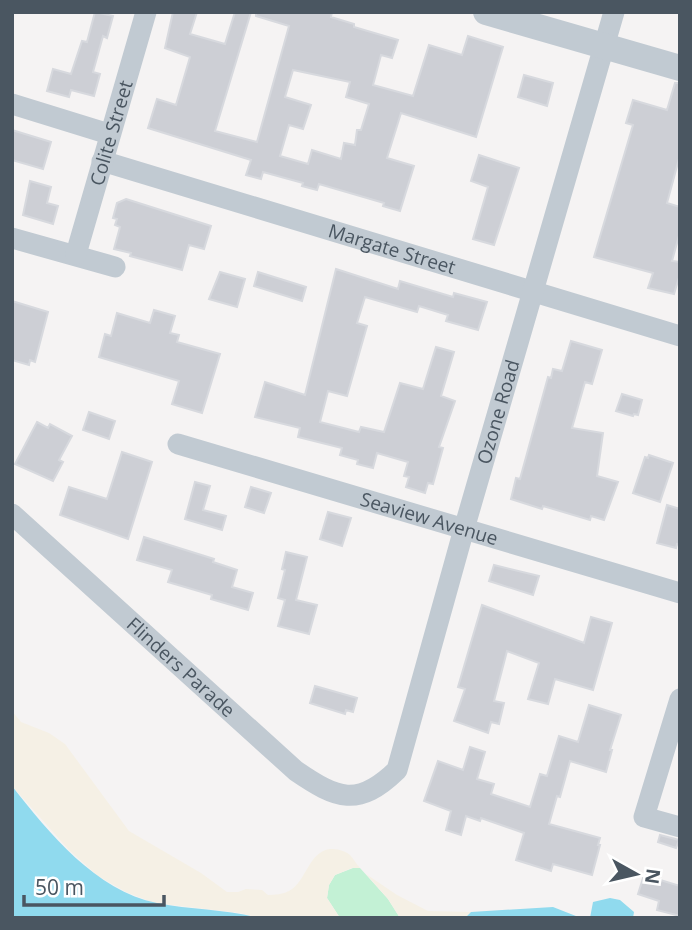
<svg xmlns="http://www.w3.org/2000/svg" width="692" height="930" viewBox="0 0 692 930" font-family="'Open Sans',sans-serif">
	<style>
		.green { fill: #c3f1d5 }
		.sand { fill: #f5f0e5 }
		.water { fill: #90daee }
		.building { fill: #cdcfd5; stroke: #d7d9de; stroke-width: 2; fill-rule: evenodd }
		.lines { fill: none; stroke-linecap: round; stroke-linejoin: round }
		.minor { stroke: #c1cad2; stroke-width: 21 }
		.tertiary { stroke: #c1cad2; stroke-width: 26 }
		.labels { text-anchor: middle; stroke-width: 7; stroke-linejoin: round; paint-order: stroke }
		.street-label { font-size: 19px; fill: #4a5661; stroke: #fff }
	</style>
	<rect width="100%" height="100%" fill="#f5f3f3"/>
	<!-- green -->
	<path class="green" d="M353,868H360L388,899L400,918H340L327,898L329,885L335,875Z"/>
	<!-- sand -->
	<path class="sand" d="M12,711L21,722L49,733L65,744L129,831L201,873L227,892H238L246,889L262,890L268,895C275,895 283,894 289,891C307,881 308,852 330,849C337,849 344,850 350,855C354,859 356,864 360,868H352L335,875L329,885L327,898L340,918H259L240,913L154,903L126,892L98,876L69,850L12,786Z
		M366,874L397,895L428,911L471,912L465,918H400L388,899Z"/>
	<!-- water -->
	<path class="water" d="M12,786C49,833 96,891 157,903C191,910 226,909 259,918H12Z
		M610,898L620,900L634,912L633,918H590L593,902Z
		M553,907L581,918H465L471,912Z"/>
	<!-- building -->
	<path class="building" d="M95,12L113,16L107,38L103,36L93,72L100,74L94,96L71,90L69,97L47,91L53,69L71,74L82,41L87,42Z
		M173,12H197L190,34L225,44L235,12H251L215,131L257,142L289,26L256,16V12H332L331,17L354,24V27L398,40L392,58L381,55L373,85L413,96L429,45L462,55L468,36L503,47L476,137L401,113L387,158L414,166L400,211L383,206L384,203L319,184L317,190L302,186L303,183L263,172L261,179L246,175L251,160L148,128L157,99L176,105L190,57L165,48ZM293,70L350,82L346,97L369,104L361,130H357L355,145L344,143L341,159L312,150L308,164L280,156L289,125L303,129L311,105L285,97Z
		M524,75L553,83L547,106L518,97Z
		M675,83H680V155L667,203L680,207V232L672,261L680,262V274L674,294L648,288L653,273L594,257L633,125L626,123L633,100L667,110Z
		M12,130L51,142L43,169L12,160Z
		M479,155L519,168L494,245L473,239L488,187L471,181Z
		M30,181L51,187L47,203L58,206L53,224L23,215Z
		M126,199L211,226L204,249L189,245L182,270L130,256L131,253L114,249L120,227L115,225L117,219L113,218L117,203Z
		M336,269L398,289L400,281L453,297L454,293L487,302L478,330L446,321L448,315L419,306L417,312L365,297L357,323L367,326L347,396L328,391L320,422L359,432L361,427L384,432L400,383L423,389L436,347L454,352L441,396L455,401L439,447L443,448L433,484L428,483L425,493L406,487L409,477L404,476L408,462L377,453L373,468L357,464L358,460L340,455L342,448L298,437L300,428L255,417L265,382L305,395Z
		M220,272L245,279L237,307L209,299Z
		M258,272L306,287L302,301L254,286Z
		M12,301L48,312L35,362L30,360L29,365L12,360Z
		M154,310L175,316L170,333L179,335L177,342L220,354L202,413L172,404L179,381L99,357L105,334L111,336L117,313L150,323Z
		M571,341L602,350L592,384L585,382L572,428L603,433L597,476L618,482L604,520L591,516L590,520L543,506L542,509L511,499L516,478L520,479L548,377L551,378L553,369L562,371Z
		M622,394L642,400L638,415L634,414L633,416L616,411Z
		M89,412L115,421L109,439L83,430Z
		M37,422L48,428L50,424L72,436L59,460L63,462L53,481L15,464Z
		M122,452L152,462L128,539L60,515L69,487L107,499Z
		M649,455L673,463L660,502L633,493L645,457L648,458Z
		M195,482L210,486L203,510L226,516L222,530L185,519Z
		M251,487L271,493L264,513L245,507Z
		M667,505L680,509V545L677,544L676,548L657,543Z
		M328,512L351,518L342,546L320,539Z
		M144,537L214,559L213,562L237,570L232,587L253,593L248,610L211,599L212,595L168,582L172,570L137,560Z
		M286,552L307,557L296,600L317,605L309,634L278,626L285,600L278,598L285,570L282,569Z
		M494,565L539,576L533,595L489,581Z
		M482,605L584,643L591,617L612,623L593,690L555,679L548,704L528,699L539,663L507,651L494,701L504,703L499,724L491,722L488,733L454,721L465,689L458,687Z
		M315,686L357,698L353,712L346,710L345,714L310,703Z
		M589,705L621,715L610,750H612L606,772L570,761L560,797L557,796L549,824L600,838L598,845H600L592,875L553,864L551,871L516,860L524,833L481,818L480,821L466,816L461,835L446,830L451,811L424,801L438,761L463,770L470,747L485,752L477,779L494,784L491,794L530,807L540,774L547,776L559,736L578,742Z
		M660,835L679,840L676,848L658,842Z
		M644,875L680,886V916L657,910L659,901L638,894Z"/>
	<g class="lines">
		<!-- minor -->
		<g class="minor">
			<path d="M12,104L109,134"/>
			<path id="s1" d="M102,161L680,336"/>
			<path d="M12,238L115,267"/>
			<path id="s2" d="M76,254L146,12"/>
			<path id="s3" d="M178,444L680,593"/>
			<path id="s4" d="M12,514L296,771C337,799 358,808 397,770L464,529L614,12"/>
			<path d="M680,699L644,817L680,827"/>
		</g>
		<!-- tertiary -->
		<path class="tertiary" d="M486,12L680,68"/>
	</g>
	<g class="labels">
		<!-- street labels -->
		<g class="street-label">
			<text dy="7" stroke="none"><textPath href="#s2" startOffset="126">Colite Street</textPath></text>
			<text dy="7" stroke="none"><textPath href="#s1" startOffset="303">Margate Street</textPath></text>
			<text dy="7" stroke="none"><textPath href="#s4" startOffset="870">Ozone Road</textPath></text>
			<text dy="7" stroke="none"><textPath href="#s3" startOffset="262">Seaview Avenue</textPath></text>
			<text dy="7" stroke="none"><textPath href="#s4" startOffset="228">Flinders Parade</textPath></text>
		</g>
	</g>
	<!-- border -->
	<rect width="692" height="930" fill="none" stroke="#4a5661" stroke-width="28"/>
	<!-- north arrow -->
	<g transform="translate(636 874) rotate(98)" stroke="#ffffff" stroke-width="5" paint-order="stroke">
	<path d="M0-5L12 26L0 18L-12 26Z" fill="#4a5661"/>
	<text y="-10" font-size="19" font-weight="bold" text-anchor="middle" fill="#4a5661">N</text>
	</g>
	<!-- scale -->
	<path d="M24 895v10h140v-10" fill="none" stroke="#4a5661" stroke-width="3.5"/>
	<text x="35" y="895" font-size="21" fill="#4a5661" stroke="#ffffff" stroke-width="5" paint-order="stroke">50 m</text>
</svg>
